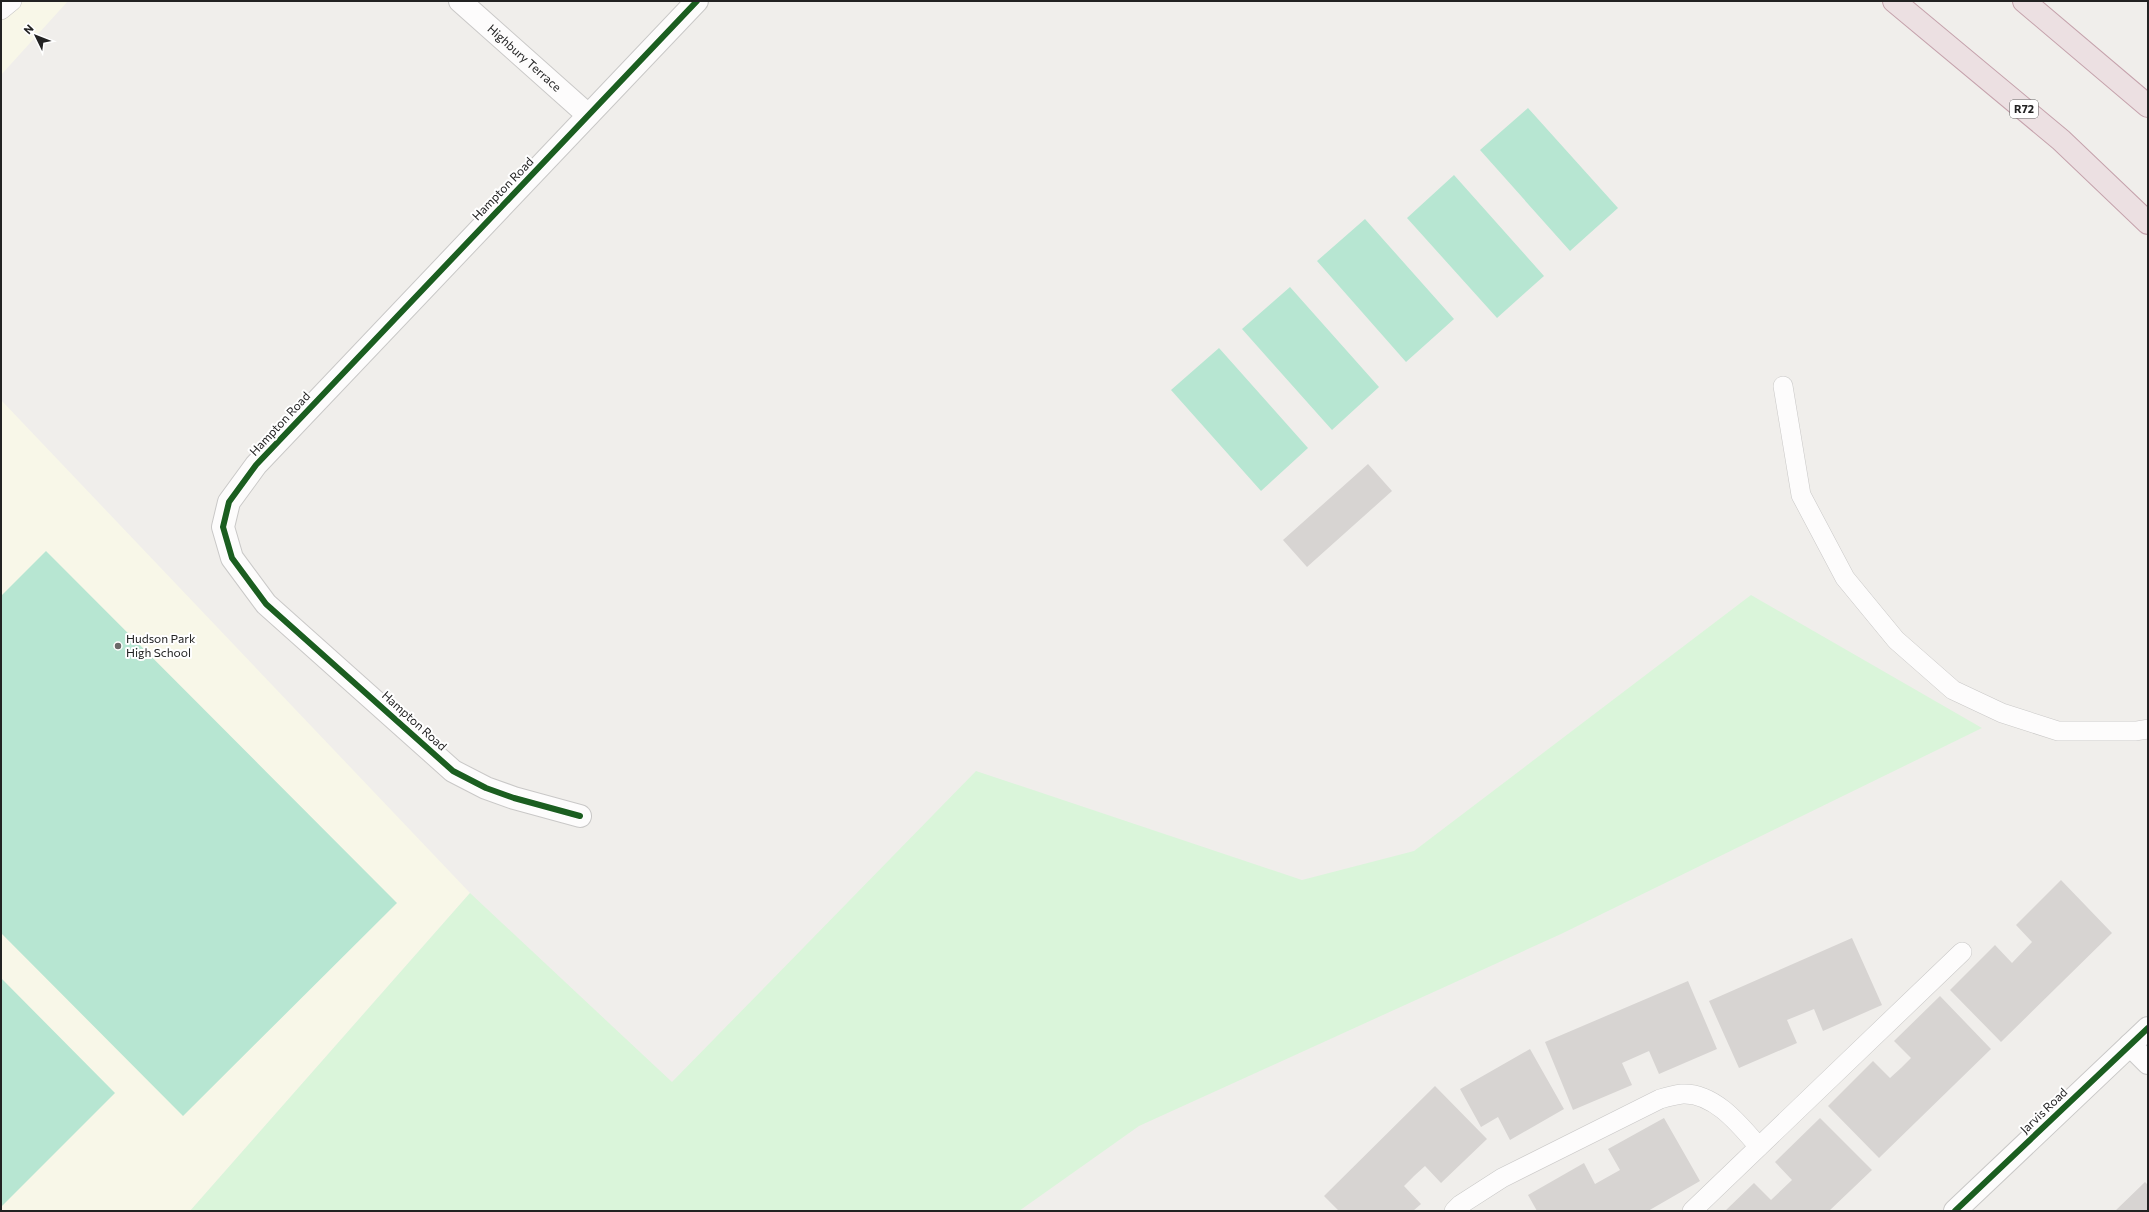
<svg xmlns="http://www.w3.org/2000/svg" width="2149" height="1212" viewBox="0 0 2149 1212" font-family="Commissioner,sans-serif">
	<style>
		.education { fill: #f8f7e8 }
		.park { fill: #daf5da }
		.pitch { fill: #b7e6d2 }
		.building { fill: #d7d4d2 }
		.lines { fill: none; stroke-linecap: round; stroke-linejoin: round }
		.lane-casing { stroke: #c9c8c7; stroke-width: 20 }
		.street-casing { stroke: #c9c8c7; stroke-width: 24 }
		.highway-casing { stroke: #c5a2ac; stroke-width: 24 }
		.lane { stroke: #fdfcfc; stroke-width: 19 }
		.street { stroke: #fdfcfc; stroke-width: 22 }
		.highway { stroke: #ece0e2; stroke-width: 22 }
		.cycleway-casing { stroke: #fff; stroke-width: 8 }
		.cycleway { stroke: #1b5e20; stroke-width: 6 }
		.poi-dot { fill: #6a6968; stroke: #fff; stroke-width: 1.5 }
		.labels { text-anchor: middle; stroke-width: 4; stroke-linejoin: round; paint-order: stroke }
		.shield { fill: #fff; stroke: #646464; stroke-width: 1 }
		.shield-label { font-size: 11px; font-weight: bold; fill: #222 }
		.street-label { font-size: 12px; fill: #222; stroke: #fff }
		.poi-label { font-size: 12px; fill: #222; stroke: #fff; text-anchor: start }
	</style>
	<rect width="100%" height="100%" fill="#f0eeeb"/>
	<!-- education -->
	<path class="education" d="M1,1H68L1,75Z
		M1,400L470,893L190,1211H1Z"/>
	<!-- park -->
	<path class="park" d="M1751,595L1982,728L1561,934L1139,1126L1019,1211H190L470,893L672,1082L976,771L1302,880L1414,851Z"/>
	<!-- pitch -->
	<path class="pitch" d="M1528,108L1618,208L1570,251L1480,150Z
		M1454,175L1544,276L1497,318L1407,218Z
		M1365,219L1454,319L1406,362L1317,261Z
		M1290,287L1379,387L1332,430L1242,329Z
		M1219,348L1308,448L1261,491L1171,390Z
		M46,551L397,903L183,1116L1,933V596Z
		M1,978L115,1093L1,1207Z"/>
	<!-- building -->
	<path class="building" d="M1368,464L1392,491L1307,567L1283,540Z
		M2061,880L2112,933L2001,1042L1950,990L1995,945L2012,963L2032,942L2016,925Z
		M1852,938L1882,1005L1823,1031L1814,1009L1787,1020L1797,1043L1739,1068L1709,1001Z
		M1688,981L1717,1049L1659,1074L1649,1051L1622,1063L1632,1085L1573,1110L1545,1042Z
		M1940,996L1991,1049L1879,1158L1828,1106L1873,1061L1890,1078L1901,1068L1911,1058L1894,1041Z
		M1530,1049L1564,1109L1510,1140L1498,1117L1481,1127L1460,1089Z
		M1435,1086L1487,1139L1441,1183L1425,1166L1414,1176L1404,1186L1421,1204L1413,1211H1339L1324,1196Z
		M1664,1118L1700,1181L1648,1211H1537L1528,1195L1584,1163L1595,1184L1620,1170L1608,1149Z
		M1820,1118L1872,1170L1829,1211H1725L1754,1183L1771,1200L1792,1180L1775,1162Z
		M2145,1182L2148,1185V1211H2115Z"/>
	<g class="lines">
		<defs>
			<path id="lane" d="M1,10L12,1
				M1783,386L1801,495L1845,578L1896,640L1953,690L2002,713L2058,731H2136L2148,729
				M1454,1211L1460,1205L1502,1178L1660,1099C1667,1097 1675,1095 1682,1094C1714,1092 1740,1125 1759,1147
				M1692,1211L1962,952"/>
			<g id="street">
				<path id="s1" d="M460,1L588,115"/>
				<path d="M580,816L514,798L486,788L453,771L266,604L232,558L223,527L229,502L256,465L697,1"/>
				<path d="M2130,1045L2148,1063"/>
				<path d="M1955,1211L2148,1028"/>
			</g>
			<path id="highway" d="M1894,1L2061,140L2148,223
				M2024,1L2148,106"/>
		</defs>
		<!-- lane casing -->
		<use href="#lane" class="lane-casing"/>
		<!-- street casing -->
		<use href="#street" class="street-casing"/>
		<!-- highway casing -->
		<use href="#highway" class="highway-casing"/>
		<!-- lane -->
		<use href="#lane" class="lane"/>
		<!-- street -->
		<use href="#street" class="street"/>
		<!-- highway -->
		<use href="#highway" class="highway"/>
		<defs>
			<path id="cycleway" d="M580,816L514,798L486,788L453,771L266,604L232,558L223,527L229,502L256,465L697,1
				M1955,1211L2148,1028"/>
		</defs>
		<!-- cycleway casing -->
		<use href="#cycleway" class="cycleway-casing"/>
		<!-- cycleway -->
		<use href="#cycleway" class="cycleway"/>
	</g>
	<!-- markers -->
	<circle class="poi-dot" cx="118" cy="646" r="4"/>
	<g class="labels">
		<!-- shield labels -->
		<rect class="shield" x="2010" y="100" width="28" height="18" rx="3"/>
		<g class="shield-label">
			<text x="2024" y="113">R72</text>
		</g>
		<!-- street labels -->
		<g class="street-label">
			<text dy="4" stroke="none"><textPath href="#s1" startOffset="86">Highbury Terrace</textPath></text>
			<text transform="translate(503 189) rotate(-46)" y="4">Hampton Road</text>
			<text transform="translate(280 424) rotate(-47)" y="4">Hampton Road</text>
			<text transform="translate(414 721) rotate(42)" y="4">Hampton Road</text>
			<text transform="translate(2044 1111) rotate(-44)" y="4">Jarvis Road</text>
		</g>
		<!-- poi labels -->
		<g class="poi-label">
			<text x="126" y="643">Hudson Park<tspan x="126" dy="14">High School</tspan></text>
		</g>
	</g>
	<!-- border -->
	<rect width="2149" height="1212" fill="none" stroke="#222222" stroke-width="4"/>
	<!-- north arrow -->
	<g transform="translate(36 36) rotate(313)" stroke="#ffffff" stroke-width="3" paint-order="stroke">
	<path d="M0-3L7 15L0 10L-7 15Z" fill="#222222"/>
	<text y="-6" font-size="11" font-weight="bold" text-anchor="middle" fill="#222222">N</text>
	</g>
</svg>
